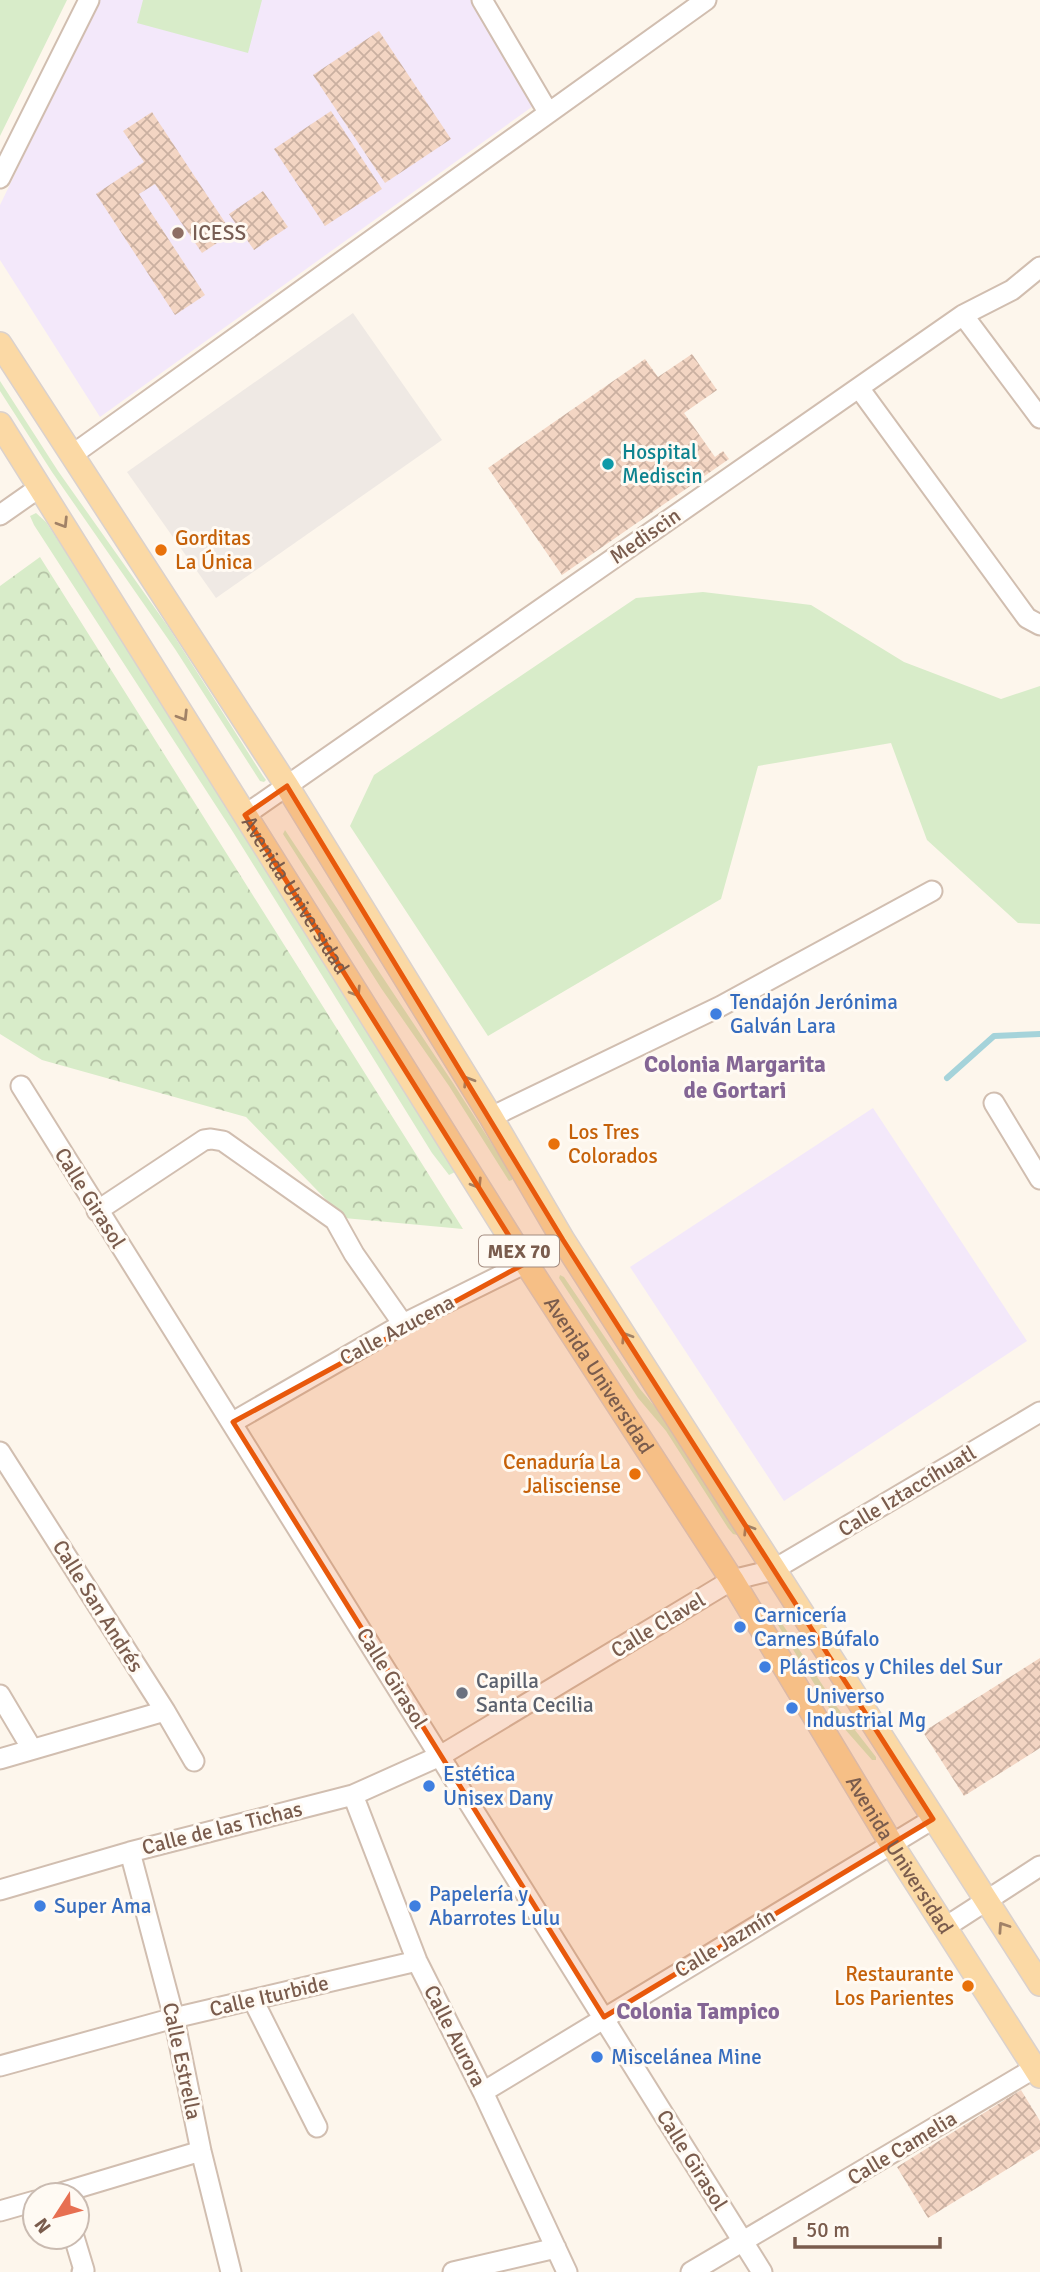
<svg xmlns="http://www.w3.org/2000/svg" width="1040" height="2272" viewBox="0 0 1040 2272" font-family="Signika,sans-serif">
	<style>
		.industrial { fill: #efe9e4 }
		.education { fill: #f3e8fa }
		.green { fill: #d8ecc9 }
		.forest { fill: url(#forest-crowns) }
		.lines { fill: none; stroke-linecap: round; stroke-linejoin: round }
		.stream { stroke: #a5d3da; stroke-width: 6 }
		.building { fill: url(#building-cross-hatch) }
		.minor-casing { stroke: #d1beb0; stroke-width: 23 }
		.major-casing { stroke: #dad1cd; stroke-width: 26 }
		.minor { stroke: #fff; stroke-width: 19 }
		.major { stroke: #fbd9a5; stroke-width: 23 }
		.oneway { stroke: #a18267 }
		.marked { fill: #e8590c; fill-opacity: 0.2; stroke: #e8590c; stroke-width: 5; stroke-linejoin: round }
		.education-dot { fill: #8d6e63; stroke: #fffaf3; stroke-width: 2.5 }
		.culture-dot { fill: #0f9aa8; stroke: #fffaf3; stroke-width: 2.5 }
		.food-dot { fill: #e8710a; stroke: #fffaf3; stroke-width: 2.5 }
		.shop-dot { fill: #3f7fe0; stroke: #fffaf3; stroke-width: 2.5 }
		.worship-dot { fill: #6b7280; stroke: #fffaf3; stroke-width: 2.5 }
		.labels { text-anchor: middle; stroke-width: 6; stroke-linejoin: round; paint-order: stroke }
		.shield { fill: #fffaf3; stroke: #a28b7f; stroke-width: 2 }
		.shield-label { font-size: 19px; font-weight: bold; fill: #7a5c4d }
		.education-label { font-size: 21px; fill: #785e54; stroke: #fffaf3; text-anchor: start }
		.culture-label { font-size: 21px; fill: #0d838f; stroke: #fffaf3; text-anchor: start }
		.street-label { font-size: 21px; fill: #7a5c4d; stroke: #fffaf3 }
		.food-label { font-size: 21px; fill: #c56008; stroke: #fffaf3; text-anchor: start }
		.shop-label { font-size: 21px; fill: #366cbe; stroke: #fffaf3; text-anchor: start }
		.worship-label { font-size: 21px; fill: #5b616d; stroke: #fffaf3; text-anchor: start }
		.neighbourhood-label { font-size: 23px; font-weight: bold; fill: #846695; stroke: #fffaf3 }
	</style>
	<defs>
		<pattern id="forest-crowns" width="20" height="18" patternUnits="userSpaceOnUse" patternTransform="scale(1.75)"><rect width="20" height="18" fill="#d8ecc9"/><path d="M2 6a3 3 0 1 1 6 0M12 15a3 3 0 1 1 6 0" fill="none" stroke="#b4c2a5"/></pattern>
		<pattern id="building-cross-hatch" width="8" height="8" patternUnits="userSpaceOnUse" patternTransform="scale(1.75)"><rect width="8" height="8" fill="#f3d5c3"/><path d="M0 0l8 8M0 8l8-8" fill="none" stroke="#cab0a1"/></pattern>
	</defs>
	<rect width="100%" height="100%" fill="#fdf6ec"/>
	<!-- industrial -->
	<path class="industrial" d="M353,313L442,440L216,598L127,472Z"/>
	<!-- education -->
	<path class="education" d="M99,0H473L536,104L100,417L0,260V205Z
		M873,1108L1027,1341L784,1501L630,1267Z"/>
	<!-- green -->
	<path class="green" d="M0,0H67L0,136Z
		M143,0H262L248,53L137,23Z
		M0,381L58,471L169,628L263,776L266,780L264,782L260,781L175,649L52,472L0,391Z
		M36,513L46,522L138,662L454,1166L455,1172L449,1175L432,1153L233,832L34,525L30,516Z
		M703,592L811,605L904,662L1001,699L1040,686V924L1018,923L927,840L891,743L758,766L721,899L488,1036L350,826L374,775L636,598Z
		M285,830L453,1083L513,1177L512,1180L509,1181L449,1086L381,988L283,834Z
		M560,1275L564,1277L640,1389L671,1426L738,1531L737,1535L733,1534L728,1528L666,1431L638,1398L559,1278Z
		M776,1622H781L837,1707L876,1757V1760H872L836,1719Z"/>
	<!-- forest -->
	<path class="forest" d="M40,557L463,1229L344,1218L246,1117L42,1060L0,1034V586Z"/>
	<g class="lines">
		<!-- stream -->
		<path class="stream" d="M947,1078L994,1036L1040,1034"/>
	</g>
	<!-- building -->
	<path class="building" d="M379,31L451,139L385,183L313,75Z
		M331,111L382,189L325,226L274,149Z
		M152,112L232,233L202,253L155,184L139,194L205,295L175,315L96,194L144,162L123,131Z
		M263,191L288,227L254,250L229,214Z
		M692,354L717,390L684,413L715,457L723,451L729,459L562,575L488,468L645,359L658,377Z
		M1040,1658V1748L964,1796L923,1732Z
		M1021,2090L1040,2121V2149L928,2218L897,2167Z"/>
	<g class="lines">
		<defs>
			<path id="minor" d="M482,0L548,112
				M0,178L89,0
				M963,315L1040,418
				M859,388L1027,618L1040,625
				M72,455L706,0
				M0,515L40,487
				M245,815L963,315L1012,290L1040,267
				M21,1086L762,2272
				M994,1103L1040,1179
				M491,1117L721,1006L932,891
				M97,1211L204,1140L211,1139L223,1141L335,1220L354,1254L403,1324
				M233,1422L403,1324L526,1263L563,1240
				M0,1452L165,1711L194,1761
				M0,1695L32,1749
				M0,1759L165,1711
				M353,1795L417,1961L483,2092L567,2272
				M130,1852L174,2018L201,2151L231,2272
				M0,1890L130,1852L353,1795L440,1756L732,1580L773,1570L1040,1412
				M944,1928L1040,1866
				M253,2000L317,2127
				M0,2066L174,2018L417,1961
				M483,2092L933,1819
				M54,2195L201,2151
				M0,2211L35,2201
				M74,2237L84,2270L82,2272
				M453,2272L556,2248
				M691,2272L1040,2065"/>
			<g id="major">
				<path d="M0,344L287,786L491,1117L563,1240L1040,1984"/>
				<path id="s1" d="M0,424L526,1263L732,1580L891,1843L1040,2076"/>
			</g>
		</defs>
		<!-- minor casing -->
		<use href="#minor" class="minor-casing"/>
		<!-- major casing -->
		<use href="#major" class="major-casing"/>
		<!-- minor -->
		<use href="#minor" class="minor"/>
		<!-- major -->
		<use href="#major" class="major"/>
	</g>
	<!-- one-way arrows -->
	<defs><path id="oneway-chevron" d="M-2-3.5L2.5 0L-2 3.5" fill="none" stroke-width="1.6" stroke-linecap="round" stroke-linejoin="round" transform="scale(1.75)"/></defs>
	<g class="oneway">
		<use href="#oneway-chevron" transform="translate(63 523) rotate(58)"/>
		<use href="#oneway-chevron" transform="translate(183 716) rotate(58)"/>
		<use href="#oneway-chevron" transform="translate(356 992) rotate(58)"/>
		<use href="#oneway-chevron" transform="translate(468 1081) rotate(-122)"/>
		<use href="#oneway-chevron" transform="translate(477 1184) rotate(58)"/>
		<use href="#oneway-chevron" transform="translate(626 1337) rotate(-122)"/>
		<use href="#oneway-chevron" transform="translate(748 1529) rotate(-122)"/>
		<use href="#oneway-chevron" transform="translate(1003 1927) rotate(-124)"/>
	</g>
	<!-- marked area -->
	<path class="marked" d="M287,786L563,1240L933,1819L604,2017L233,1422L526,1263L245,815Z"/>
	<!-- markers -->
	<circle class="education-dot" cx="178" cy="233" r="7"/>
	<circle class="culture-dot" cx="608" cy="464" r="7"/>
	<g class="food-dot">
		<circle cx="161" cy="550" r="7"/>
		<circle cx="554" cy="1144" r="7"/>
		<circle cx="635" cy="1474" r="7"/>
		<circle cx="968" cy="1986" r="7"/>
	</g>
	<g class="shop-dot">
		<circle cx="716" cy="1014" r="7"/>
		<circle cx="740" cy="1627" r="7"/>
		<circle cx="765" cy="1667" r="7"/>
		<circle cx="792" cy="1708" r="7"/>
		<circle cx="429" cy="1786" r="7"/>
		<circle cx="40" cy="1906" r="7"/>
		<circle cx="415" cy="1906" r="7"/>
		<circle cx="597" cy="2057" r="7"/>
	</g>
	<circle class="worship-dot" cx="462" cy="1693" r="7"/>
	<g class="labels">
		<!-- shield labels -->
		<rect class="shield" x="479" y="1235.5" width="80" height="31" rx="5"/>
		<g class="shield-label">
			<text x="519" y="1258">MEX 70</text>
		</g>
		<!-- education labels -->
		<g class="education-label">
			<text x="192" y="240">ICESS</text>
		</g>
		<!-- culture labels -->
		<g class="culture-label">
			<text x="622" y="459">Hospital<tspan x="622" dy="24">Mediscin</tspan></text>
		</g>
		<!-- street labels -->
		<g class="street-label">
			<text transform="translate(645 536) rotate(-35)" y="7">Mediscin</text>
			<text dy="7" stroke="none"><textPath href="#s1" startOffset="556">Avenida Universidad</textPath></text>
			<text transform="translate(90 1198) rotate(58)" y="7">Calle Girasol</text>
			<text transform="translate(397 1330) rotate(-28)" y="7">Calle Azucena</text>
			<text dy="7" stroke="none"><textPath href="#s1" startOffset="1124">Avenida Universidad</textPath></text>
			<text transform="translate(907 1491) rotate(-31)" y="7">Calle Iztaccíhuatl</text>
			<text transform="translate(98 1606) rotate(58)" y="7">Calle San Andrés</text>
			<text transform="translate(658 1625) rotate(-31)" y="7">Calle Clavel</text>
			<text transform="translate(392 1678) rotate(58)" y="7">Calle Girasol</text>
			<text transform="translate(222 1828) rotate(-14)" y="7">Calle de las Tichas</text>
			<text dy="7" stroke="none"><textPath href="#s1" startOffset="1690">Avenida Universidad</textPath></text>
			<text transform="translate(725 1943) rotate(-31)" y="7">Calle Jazmín</text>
			<text transform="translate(269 1996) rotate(-13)" y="7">Calle Iturbide</text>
			<text transform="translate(455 2036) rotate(63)" y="7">Calle Aurora</text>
			<text transform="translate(182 2061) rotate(78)" y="7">Calle Estrella</text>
			<text transform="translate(902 2148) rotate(-31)" y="7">Calle Camelia</text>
			<text transform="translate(692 2160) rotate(58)" y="7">Calle Girasol</text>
		</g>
		<!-- food labels -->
		<g class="food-label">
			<text x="175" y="545">Gorditas<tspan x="175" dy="24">La Única</tspan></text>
			<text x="568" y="1139">Los Tres<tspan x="568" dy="24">Colorados</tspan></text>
			<text x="621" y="1469" text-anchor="end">Cenaduría La<tspan x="621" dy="24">Jalisciense</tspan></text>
			<text x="954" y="1981" text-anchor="end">Restaurante<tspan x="954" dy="24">Los Parientes</tspan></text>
		</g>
		<!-- shop labels -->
		<g class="shop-label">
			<text x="730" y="1009">Tendajón Jerónima<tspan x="730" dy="24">Galván Lara</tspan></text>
			<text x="754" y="1622">Carnicería<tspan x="754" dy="24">Carnes Búfalo</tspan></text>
			<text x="779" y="1674">Plásticos y Chiles del Sur</text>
			<text x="806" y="1703">Universo<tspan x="806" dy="24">Industrial Mg</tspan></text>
			<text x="443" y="1781">Estética<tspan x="443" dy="24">Unisex Dany</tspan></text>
			<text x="429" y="1901">Papelería y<tspan x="429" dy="24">Abarrotes Lulu</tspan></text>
			<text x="54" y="1913">Super Ama</text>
			<text x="611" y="2064">Miscelánea Mine</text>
		</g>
		<!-- worship labels -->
		<g class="worship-label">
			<text x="476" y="1688">Capilla<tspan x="476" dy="24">Santa Cecilia</tspan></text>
		</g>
		<!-- neighbourhood labels -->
		<g class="neighbourhood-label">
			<text x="735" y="1072">Colonia Margarita<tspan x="735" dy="26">de Gortari</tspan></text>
			<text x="698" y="2019">Colonia Tampico</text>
		</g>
	</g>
	<!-- north arrow -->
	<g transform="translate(56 2216) rotate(234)"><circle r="33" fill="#fffaf3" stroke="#cabbb1" stroke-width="2"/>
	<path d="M0-5L12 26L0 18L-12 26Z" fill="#e76f51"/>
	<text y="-10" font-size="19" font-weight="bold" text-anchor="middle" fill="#7a5c4d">N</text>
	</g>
	<!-- scale -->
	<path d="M795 2237v10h145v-10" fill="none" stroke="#7a5c4d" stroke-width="3.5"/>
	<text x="806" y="2237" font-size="21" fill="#7a5c4d" stroke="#fffaf3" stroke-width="5" paint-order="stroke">50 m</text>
</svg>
